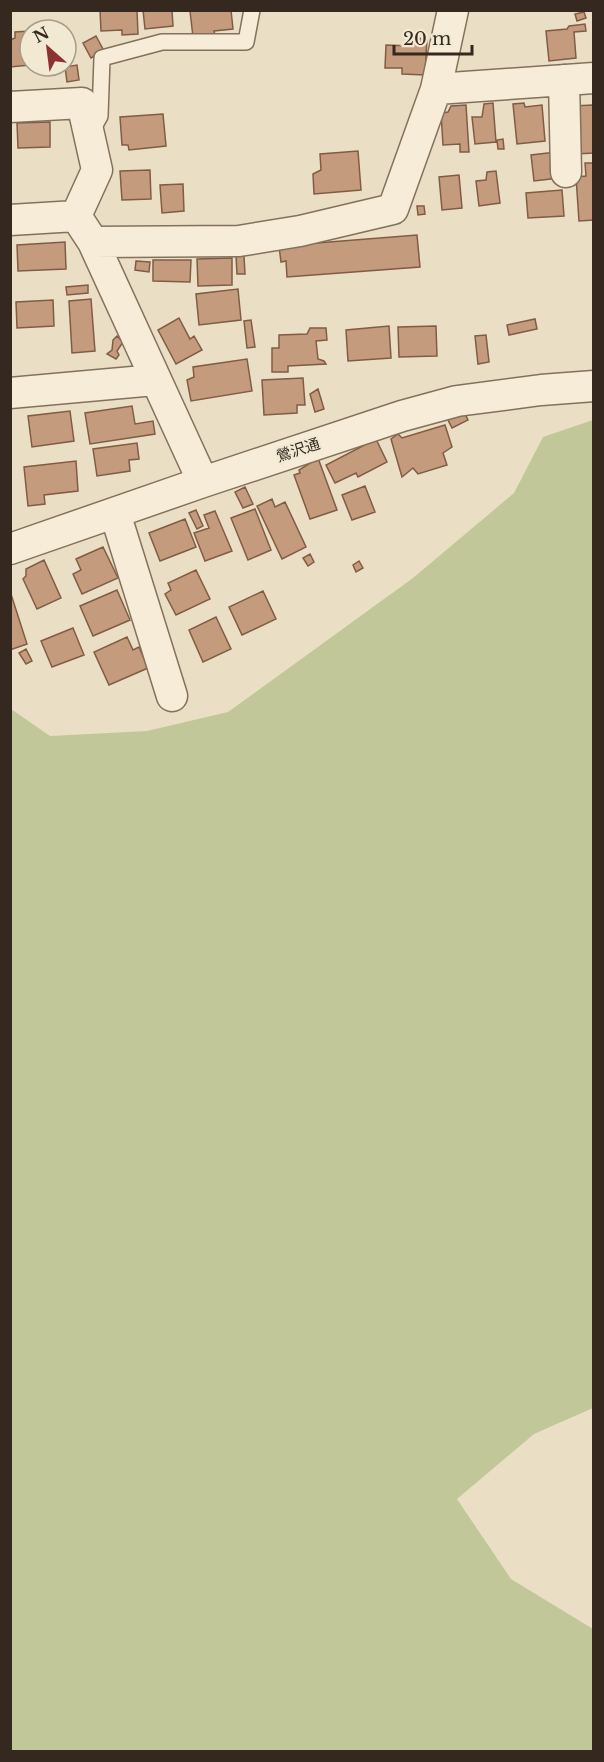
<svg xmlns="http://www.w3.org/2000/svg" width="604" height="1762" viewBox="0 0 604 1762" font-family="'Libre Baskerville','Noto Sans JP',serif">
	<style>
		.green { fill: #c2c799 }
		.building { fill: #c59b7d; stroke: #815c44; stroke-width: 1.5 }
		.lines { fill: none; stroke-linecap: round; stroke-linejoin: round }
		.lane-casing { stroke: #83715c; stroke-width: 18 }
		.street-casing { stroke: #83715c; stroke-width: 33 }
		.lane { stroke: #f6ecd7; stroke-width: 15 }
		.street { stroke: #f6ecd7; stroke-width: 30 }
		.labels { text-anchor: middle; stroke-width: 4.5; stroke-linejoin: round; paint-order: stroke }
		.street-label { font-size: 15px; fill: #35291f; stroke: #f2e9d3 }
	</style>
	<rect width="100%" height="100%" fill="#eadfc4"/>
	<!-- green -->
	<path class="green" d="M593,420V1408L534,1434L457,1499L511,1579L593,1629V1751H11V709L50,736L147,731L228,712L413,578L514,493L543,437Z"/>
	<!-- building -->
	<path class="building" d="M100,10H137L138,34L122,35V30L101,31Z
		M143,10H172L173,26L145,29Z
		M231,10L233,29L214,31L215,35L193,37L190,11Z
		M584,12L586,18L577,21L575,14Z
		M585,24L586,31L574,32L576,58L549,61L546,31L567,29L569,26Z
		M30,31V65L10,67V40L15,38V32Z
		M96,36L104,51L91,58L83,43Z
		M413,38L427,39L425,75L402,74V68H385L386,45L413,46Z
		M77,65L79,80L67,82L65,67Z
		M493,103L496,142L475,144L472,117H482L484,104Z
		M524,103L525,107L542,105L545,141L517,144L513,104Z
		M466,105L469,152H460V144L443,145L441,113L448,112L451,106Z
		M593,105L594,153L575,154L572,106Z
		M163,114L166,146L129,150L128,145H122L120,117Z
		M50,122V147L18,148L17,123Z
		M503,139L504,149H498L497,140Z
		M358,151L361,190L314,194L313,174L321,170L320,154Z
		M556,152L559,178L534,181L531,155Z
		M585,163H594V220L579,221L576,177L586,176Z
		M150,170L151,199L122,200L120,171Z
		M496,171L500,203L479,206L476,181L486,180L487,172Z
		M459,175L462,208L442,210L439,177Z
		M183,184L184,211L162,213L160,185Z
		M562,190L564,216L528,218L526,193Z
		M417,206H424L425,214L418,215Z
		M417,235L420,267L287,277L286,261L281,262L279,246Z
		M65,242L66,269L18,271L17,245Z
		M236,256H244L245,274H237Z
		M232,258V285L198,286L197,259Z
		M153,260H191L190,282L153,281Z
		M136,261L150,262L149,272L135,270Z
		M88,285V293L67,295L66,287Z
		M238,289L241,320L199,325L196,294Z
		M91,299L95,351L72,353L69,301Z
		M53,300L54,326L17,328L16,302Z
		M179,318L190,339L194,336L202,350L176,364L158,330Z
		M535,319L537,329L509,335L507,325Z
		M251,320L255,347L247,348L244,321Z
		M389,326L391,358L348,361L346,330Z
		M436,326L437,356L399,357L398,327Z
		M310,328H326L327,340L316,341L318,359L324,361L326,364L288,366V372H272V348H279V335L307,334Z
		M486,335L489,362L478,364L475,336Z
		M117,336L123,342L117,351L119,355L116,359L107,354L112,350L113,340Z
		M247,359L252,391L191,401L187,380L194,377L193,367Z
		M303,378L305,405H297V413L264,415L262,380Z
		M318,389L324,409L315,412L310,394Z
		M132,406L135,424L153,421L155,434L90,444L85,413Z
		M463,410L468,420L452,428L447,418Z
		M70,411L74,441L32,447L28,416Z
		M445,425L452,447L443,453L447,465L418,474L413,468L402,477L391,439L398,434L402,438Z
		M376,439L387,462L358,477L356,473L335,483L326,465Z
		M137,443L139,459L129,460L130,471L97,476L93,449Z
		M318,458L337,510L310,519L294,475L300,473L299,470Z
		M76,461L78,491L44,495L45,504L28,506L24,467Z
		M365,486L375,512L352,520L342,495Z
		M245,487L253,504L243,508L235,492Z
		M272,499L275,507L285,502L306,547L282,559L257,506Z
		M255,509L271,550L248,560L231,518Z
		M196,510L203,526L197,529L189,513Z
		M215,511L232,551L205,561L194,533L209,528L204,515Z
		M185,519L196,547L160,561L149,533Z
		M103,547L118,578L82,594L73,574L81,570L76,559Z
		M310,554L314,562L308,566L303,558Z
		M44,560L61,598L37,609L23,579L26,576V569Z
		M359,561L363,568L356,572L353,565Z
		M196,570L210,599L176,615L165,594L171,590L168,583Z
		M117,590L130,620L93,636L80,606Z
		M10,591L27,644L10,650Z
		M263,591L276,619L242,635L229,607Z
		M216,617L231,649L203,662L189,630Z
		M73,628L84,655L52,667L41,641Z
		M127,637L133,650L139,647L148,668L109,685L94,652Z
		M26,649L32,661L26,664L19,653Z"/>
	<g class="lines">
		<defs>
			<path id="lane" d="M91,132L100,116L102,58L162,42H246L252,10"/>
			<path id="street" d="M564,80L566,172
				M436,89L594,78
				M10,107L82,103L97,170L76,216
				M10,220L76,216L93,242L203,482
				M93,242L239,241L300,231L393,209L436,89L453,10
				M10,393L155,380
				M115,513L172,696
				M10,549L203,482L402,416L457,401L541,390L594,386"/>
		</defs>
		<!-- lane casing -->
		<use href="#lane" class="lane-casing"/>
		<!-- street casing -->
		<use href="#street" class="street-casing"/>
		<!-- lane -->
		<use href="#lane" class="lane"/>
		<!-- street -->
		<use href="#street" class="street"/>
	</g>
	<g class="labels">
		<!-- street labels -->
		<g class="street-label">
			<text transform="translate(298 450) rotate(-18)" y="5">鶯沢通</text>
		</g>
	</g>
	<!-- border -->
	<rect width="604" height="1762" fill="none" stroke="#35291f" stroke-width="24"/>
	<!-- north arrow -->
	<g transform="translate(48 48) rotate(332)"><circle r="28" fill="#f2e9d3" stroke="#a69c8b" stroke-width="1.5"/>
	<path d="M0-4.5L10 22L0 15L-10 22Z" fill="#8d3133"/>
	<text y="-9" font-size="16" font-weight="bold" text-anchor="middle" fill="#35291f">N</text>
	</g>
	<!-- scale -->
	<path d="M394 45v9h78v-9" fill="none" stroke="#35291f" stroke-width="3"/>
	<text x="403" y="45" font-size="18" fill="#35291f" stroke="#f2e9d3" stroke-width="4.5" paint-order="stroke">20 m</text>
</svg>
